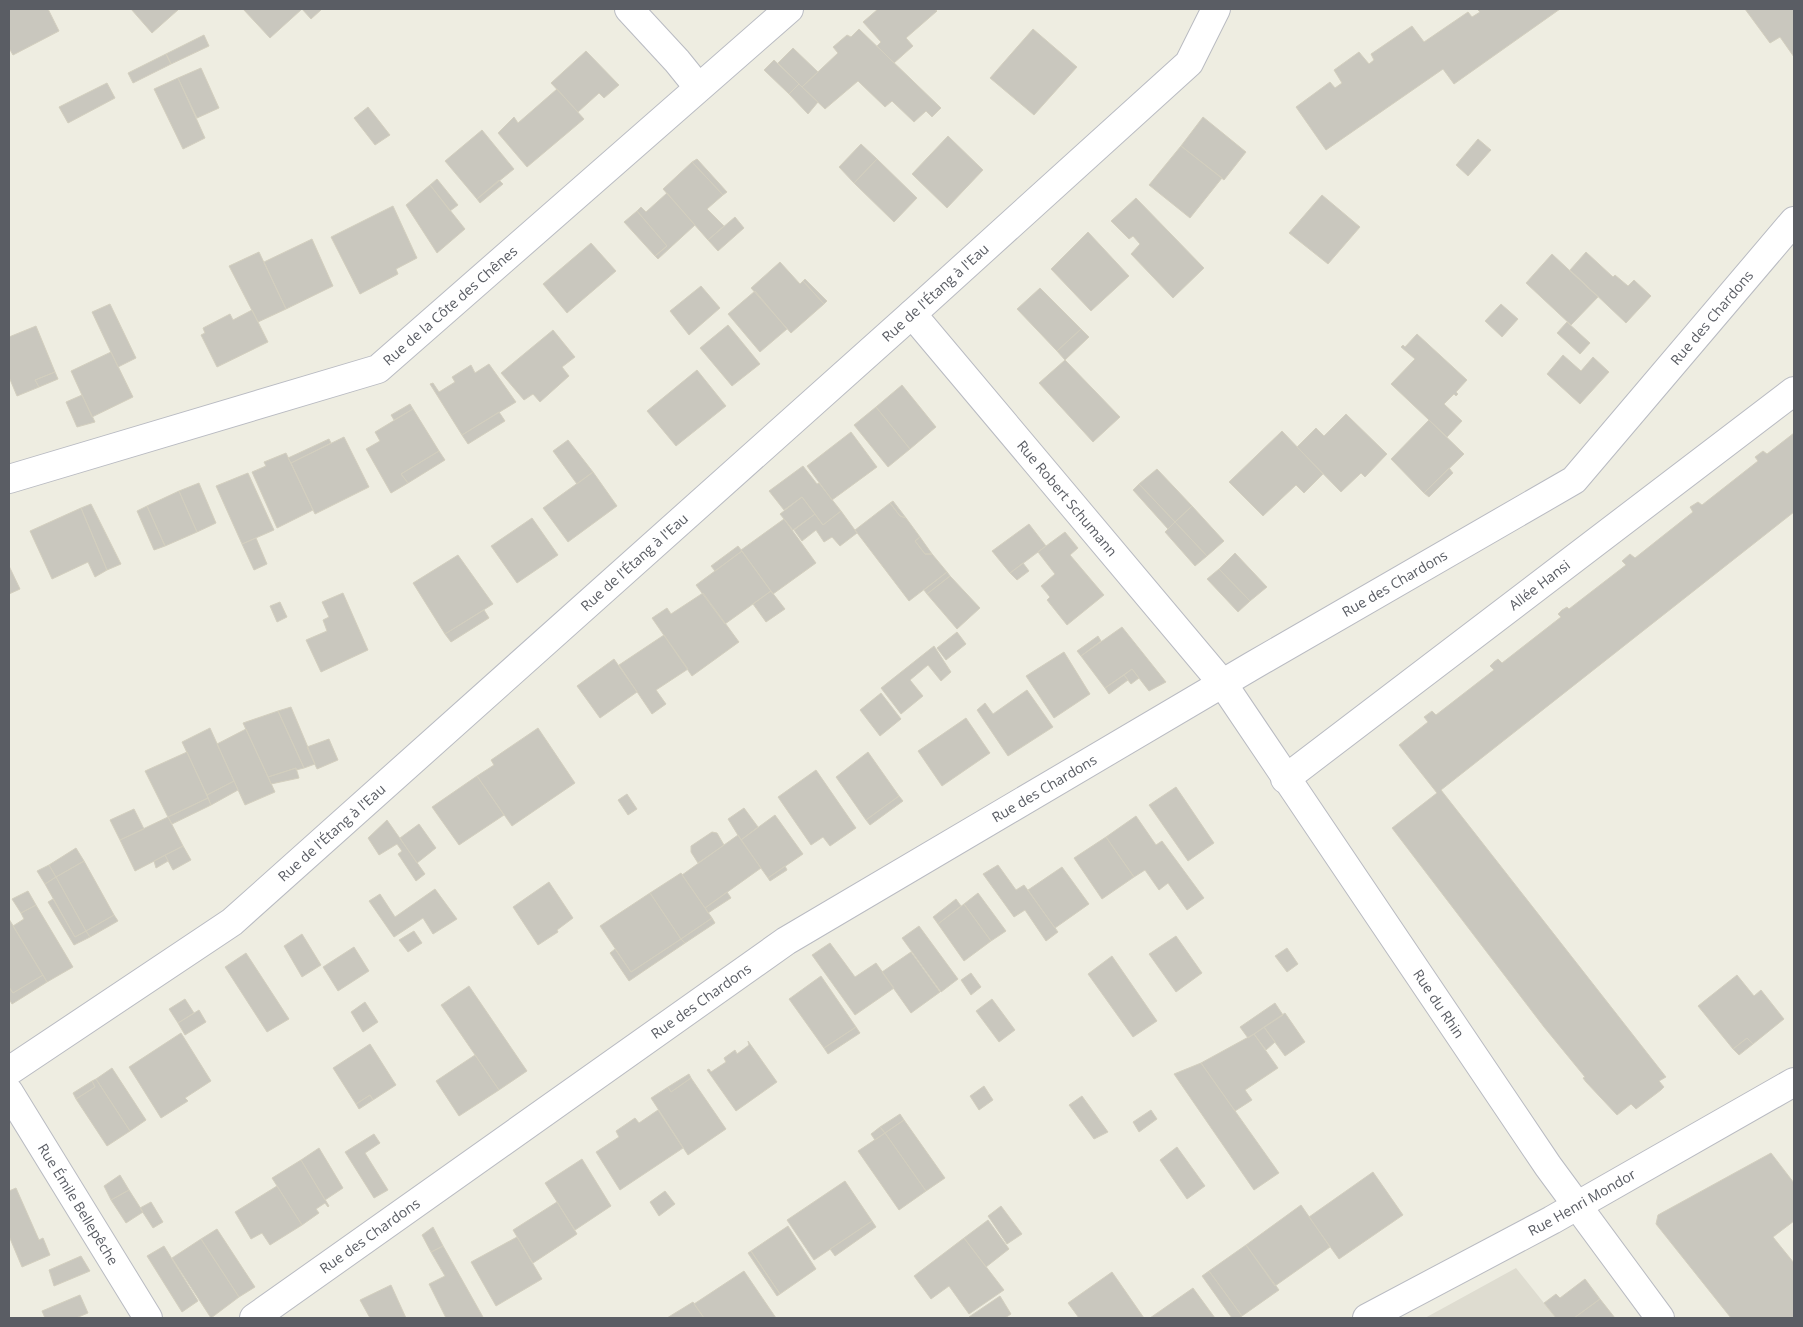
<svg xmlns="http://www.w3.org/2000/svg" width="1803" height="1327" viewBox="0 0 1803 1327" font-family="'Open Sans',sans-serif">
	<style>
		.education { fill: #dedcd0 }
		.building { fill: #c9c7be; stroke: #d3cfbf }
		.lines { fill: none; stroke-linecap: round; stroke-linejoin: round }
		.minor-casing { stroke: #b9bbc2; stroke-width: 30 }
		.minor { stroke: #fff; stroke-width: 28 }
		.labels { text-anchor: middle; stroke-width: 4; stroke-linejoin: round; paint-order: stroke }
		.street-label { font-size: 14px; fill: #5a5d64; stroke: #fff }
	</style>
	<rect width="100%" height="100%" fill="#eeede1"/>
	<!-- education -->
	<path class="education" d="M1516,1268L1556,1318H1425L1456,1301Z"/>
	<!-- building -->
	<path class="building" d="M9,9H48L59,31L13,55L9,48Z
		M131,9H179L152,33Z
		M243,9H302L270,38Z
		M302,9H322L311,19Z
		M878,9H934L937,11L906,38L913,46L894,63L877,46L881,42L863,22Z
		M1477,9H1560L1454,84L1443,69L1326,150L1296,107L1330,82L1335,88L1342,83L1334,70L1359,52L1369,64L1374,60L1371,54L1412,26L1424,42L1468,12L1472,17L1480,12Z
		M1745,9H1794V57L1780,37L1770,43Z
		M859,29L941,108L932,117L926,111L914,122L892,101L885,107L858,81L825,109L802,87L838,53L833,47L847,35L851,37Z
		M1033,29L1077,67L1034,115L990,78Z
		M204,35L209,46L171,64L166,54Z
		M793,48L818,72L802,87L778,63Z
		M586,51L619,85L604,98L599,93L578,112L551,83Z
		M166,54L171,64L133,83L128,73Z
		M774,60L799,84L789,94L764,70Z
		M201,68L219,108L197,118L178,78Z
		M178,78L205,138L183,149L154,89Z
		M107,83L115,98L68,123L59,107Z
		M799,84L818,102L808,114L789,94Z
		M557,89L584,119L527,167L498,133L514,117L518,123Z
		M368,107L390,135L375,145L354,118Z
		M1203,117L1246,152L1224,180L1181,146Z
		M482,130L514,169L477,199L445,161Z
		M948,136L983,170L947,208L912,174Z
		M1478,139L1491,150L1468,176L1456,165Z
		M861,144L877,159L854,183L839,167Z
		M1181,146L1222,178L1190,218L1149,185Z
		M697,159L727,192L723,195L692,162Z
		M877,159L917,198L894,222L854,183Z
		M692,162L723,195L707,209L724,226L708,240L663,189Z
		M437,179L458,205L450,211L430,185Z
		M499,180L503,184L480,203L477,199Z
		M430,185L465,229L437,253L406,205Z
		M667,193L695,225L658,259L655,256L667,246L637,211L641,207L646,212Z
		M1322,195L1360,227L1328,264L1289,233Z
		M1136,198L1204,268L1173,298L1131,254L1140,244L1133,236L1129,239L1111,221Z
		M393,206L417,258L396,269L398,274L360,294L331,237Z
		M637,211L667,246L655,256L624,222Z
		M735,217L744,228L718,251L708,240Z
		M1088,232L1129,276L1091,311L1051,269Z
		M312,239L333,286L286,309L264,262Z
		M591,243L616,271L567,313L543,284Z
		M259,252L286,309L258,322L229,266Z
		M1586,252L1613,277L1615,275L1628,286L1634,280L1651,296L1626,323L1570,270Z
		M1552,254L1598,297L1571,325L1526,283Z
		M780,262L800,284L803,281L824,304L791,333L751,288Z
		M805,279L827,301L824,304L803,281Z
		M701,286L720,308L689,335L670,311Z
		M1040,288L1081,329L1057,351L1017,309Z
		M755,291L787,329L760,352L728,314Z
		M110,304L136,358L118,367L92,312Z
		M1501,304L1518,319L1502,337L1485,321Z
		M252,310L268,342L217,367L201,335L205,333L203,328L230,314L233,320Z
		M1567,322L1590,343L1580,354L1557,333Z
		M728,325L760,364L732,386L700,348Z
		M36,326L55,372L35,380L39,387L17,396L9,377V337Z
		M1081,329L1089,337L1065,360L1057,351Z
		M553,330L575,357L562,367L569,376L540,402L533,394L524,400L501,373Z
		M1417,334L1467,380L1456,392L1458,394L1456,396L1454,394L1444,404L1462,421L1447,437L1391,384L1415,359L1401,347L1403,345L1405,347Z
		M111,352L133,397L92,417L71,371Z
		M1563,355L1581,371L1593,357L1609,372L1580,404L1547,374Z
		M1065,360L1120,417L1093,442L1039,383Z
		M489,364L516,402L462,435L430,384L433,383L439,392L455,382L452,377L471,365L475,373Z
		M697,370L726,406L676,446L647,411Z
		M55,372L58,379L39,387L35,380Z
		M902,385L936,427L910,449L876,407Z
		M82,395L95,422L77,427L66,402Z
		M410,404L413,409L394,420L391,415Z
		M876,407L910,449L888,467L854,425Z
		M413,409L439,451L401,474L408,483L391,493L366,449L380,441L375,432Z
		M499,412L505,421L468,444L462,435Z
		M1346,414L1387,454L1365,477L1361,473L1341,492L1297,447L1316,428L1324,436Z
		M1429,420L1464,454L1424,493L1391,459Z
		M1282,431L1323,474L1304,493L1296,485L1263,516L1229,482Z
		M851,432L877,467L832,500L807,466Z
		M1794,433V512L1441,790L1666,1077L1659,1081L1664,1087L1661,1090L1636,1109L1631,1104L1617,1115L1586,1082L1583,1078L1585,1077L1544,1027L1392,828L1437,793L1399,745L1428,722L1424,717L1432,711L1436,715L1494,670L1490,666L1494,662L1498,659L1502,663L1561,617L1558,614L1562,610L1567,607L1569,609L1626,565L1622,561L1630,554L1635,558L1693,512L1690,507L1698,502L1702,505L1758,461L1755,457L1763,451L1767,454Z
		M344,437L369,487L315,514L291,463Z
		M329,439L331,443L291,463L288,458Z
		M568,440L593,472L577,484L553,451Z
		M439,451L445,460L408,483L401,474Z
		M286,453L313,510L277,528L252,472L266,466L264,462Z
		M803,466L817,484L819,483L841,511L823,525L802,497L784,510L769,491Z
		M1449,468L1453,473L1429,497L1424,493Z
		M1157,469L1192,506L1175,522L1139,484Z
		M593,472L617,506L568,542L543,508Z
		M248,473L274,530L242,544L216,486Z
		M199,483L216,523L197,532L179,491Z
		M1139,484L1175,522L1168,529L1133,490Z
		M179,491L197,532L165,546L147,506Z
		M802,497L815,514L793,530L780,514Z
		M893,501L906,518L900,516L890,503Z
		M890,503L900,516L906,518L920,537L915,541L925,554H932L947,572L909,601L855,530Z
		M91,504L121,564L107,570L81,508Z
		M147,506L165,546L154,550L137,511Z
		M1192,506L1224,541L1207,556L1175,522Z
		M81,508L107,570L95,577L88,562L52,579L30,531Z
		M841,511L857,533L840,546L832,537L824,542L816,530L802,541L794,530L815,514L823,525Z
		M532,518L558,555L517,583L491,546Z
		M784,519L816,563L773,594L741,550Z
		M1175,522L1207,556L1195,566L1165,532Z
		M1029,524L1046,546L1010,573L992,551Z
		M1065,532L1078,548L1070,555L1104,595L1067,625L1047,600L1050,597L1041,586L1055,574L1038,552Z
		M920,537L932,554H925L915,541Z
		M256,538L267,564L254,570L242,544Z
		M738,546L742,551L715,571L711,566Z
		M742,551L771,591L725,624L696,585Z
		M1235,553L1267,587L1250,601L1219,569Z
		M458,555L493,604L445,634L413,583Z
		M1023,563L1029,571L1017,580L1010,573Z
		M9,566L20,589L9,594Z
		M1219,569L1250,601L1238,612L1207,579Z
		M947,572L950,576L927,594L924,590Z
		M950,576L980,608L957,629L927,594Z
		M771,591L785,609L766,622L753,604Z
		M343,593L368,650L321,672L306,640L327,631L323,620L329,617L322,602Z
		M703,593L739,642L692,676L652,618L667,608L671,614Z
		M280,602L287,617L277,622L270,606Z
		M484,610L489,618L451,642L445,634Z
		M1122,627L1166,682L1149,691L1132,669L1105,688L1081,656Z
		M957,632L966,644L946,660L937,648Z
		M664,635L688,669L656,690L666,704L652,714L619,665Z
		M1098,636L1101,641L1081,656L1077,651Z
		M934,646L951,672L941,681L928,665L910,680L923,696L901,714L881,688Z
		M1064,652L1090,694L1054,718L1026,676Z
		M614,659L637,692L600,718L577,686Z
		M1132,669L1139,678L1131,684L1124,675Z
		M1124,675L1128,680L1109,694L1105,688Z
		M1027,690L1053,727L1008,756L977,710L985,703L993,714Z
		M881,693L901,719L880,736L860,710Z
		M291,707L315,764L304,768L278,711Z
		M278,711L304,768L296,770V768L268,777L243,723Z
		M966,718L990,753L942,786L918,751Z
		M210,728L234,781L207,795L182,742Z
		M538,728L575,783L512,826L477,776L494,765L491,760Z
		M246,729L275,792L245,805L217,744Z
		M329,739L338,760L317,769L307,747Z
		M187,752L208,798L168,817L145,771Z
		M868,752L899,796L866,820L836,777Z
		M296,768L299,778L271,784L268,777Z
		M816,770L856,828L830,846L823,837L811,845L778,797Z
		M477,776L504,815L459,845L432,807Z
		M234,781L238,790L211,805L207,795Z
		M1176,787L1214,843L1188,861L1149,805Z
		M627,794L637,809L628,815L618,800Z
		M899,796L903,801L870,825L866,820Z
		M208,798L211,805L172,824L168,817Z
		M744,808L758,827L741,840L728,819Z
		M134,809L144,829L120,840L110,820Z
		M775,815L803,854L768,878L741,840Z
		M1136,816L1156,845L1162,841L1204,898L1187,910L1168,883L1159,890L1145,870L1134,877L1106,837Z
		M168,817L183,846L135,871L120,840Z
		M387,820L425,874L416,881L398,854L402,851L397,844L379,855L368,838Z
		M419,824L436,848L417,863L400,838Z
		M712,832L717,833L724,845L698,863L691,852V846Z
		M738,835L761,868L705,908L682,875Z
		M1106,837L1134,877L1102,899L1074,858Z
		M183,846L191,860L173,870L165,855Z
		M76,848L84,861L56,877L49,865Z
		M165,855L168,861L156,868L154,861Z
		M84,861L114,915L86,931L56,877Z
		M49,865L56,877L45,884L37,871Z
		M998,865L1016,890L1024,885L1055,928L1058,932L1046,941L1025,910L1014,917L983,874Z
		M785,866L787,870L770,881L768,878Z
		M1062,867L1089,904L1055,928L1028,890Z
		M681,873L712,918L681,939L650,893Z
		M56,877L86,931L75,937L45,884Z
		M549,882L573,918L557,930L558,932L538,945L513,907Z
		M435,889L457,919L433,934L423,918L394,937L369,901L380,894L395,917Z
		M28,891L36,905L21,913L12,899Z
		M727,892L731,898L708,913L705,908Z
		M650,893L681,939L631,972L600,926Z
		M978,893L1006,931L991,941L964,904Z
		M53,899L75,937L86,931L90,937L74,945L48,902Z
		M956,899L961,906L938,924L933,917Z
		M964,904L991,941L964,961L938,924Z
		M36,905L73,967L47,982L13,926L24,919L21,913Z
		M114,915L118,921L90,937L86,931Z
		M712,918L715,923L685,943L681,939Z
		M9,919L43,975L13,993L9,987Z
		M919,926L958,979L941,992L902,938Z
		M414,931L422,943L408,952L399,940Z
		M302,934L321,965L302,977L284,946Z
		M1176,936L1202,973L1176,992L1149,954Z
		M681,939L685,943L629,981L610,953L615,949L631,972Z
		M830,943L855,977L876,963L894,988L855,1015L812,955Z
		M354,947L369,971L338,991L323,967Z
		M1287,948L1298,964L1287,972L1275,956Z
		M911,952L940,992L911,1013L882,972Z
		M246,953L289,1019L267,1032L225,967Z
		M1112,956L1157,1021L1133,1037L1088,974Z
		M971,973L981,987L971,995L961,980Z
		M43,975L47,982L12,1004L9,999V987L13,993Z
		M1737,975L1754,996L1761,990L1784,1019L1753,1044L1747,1038L1733,1049L1698,1006Z
		M821,976L856,1027L824,1048L789,999Z
		M469,986L527,1071L499,1090L441,1005Z
		M185,999L194,1013L178,1023L169,1009Z
		M992,999L1015,1030L999,1042L976,1011Z
		M365,1002L378,1022L363,1032L351,1012Z
		M1275,1003L1283,1015L1248,1038L1240,1027Z
		M199,1010L206,1022L185,1035L178,1023Z
		M1285,1013L1305,1042L1285,1056L1264,1027Z
		M856,1027L860,1033L828,1054L824,1048Z
		M1264,1027L1275,1042L1266,1050L1254,1034Z
		M181,1033L211,1081L185,1098L188,1101L161,1118L129,1067Z
		M1254,1034L1278,1068L1245,1090L1252,1100L1235,1111L1201,1063Z
		M1747,1038L1753,1044L1739,1055L1733,1049Z
		M748,1041L777,1082L736,1111L707,1070L709,1069L711,1072L726,1062L724,1058L735,1050L737,1054L749,1045Z
		M370,1044L396,1085L373,1100L370,1095L356,1104L333,1068Z
		M475,1055L499,1090L459,1116L436,1081Z
		M1201,1063L1279,1173L1254,1190L1174,1074Z
		M112,1068L146,1120L130,1131L96,1079Z
		M689,1074L691,1078L671,1092L668,1087Z
		M691,1078L726,1129L688,1155L651,1098L668,1087L671,1092Z
		M96,1079L130,1131L107,1146L76,1099L95,1087L92,1081Z
		M92,1081L95,1087L76,1099L73,1093Z
		M984,1086L993,1100L979,1110L970,1096Z
		M370,1095L373,1100L359,1109L356,1104Z
		M1082,1096L1108,1132L1094,1139L1069,1105Z
		M658,1110L683,1148L620,1190L596,1152L619,1137L616,1131L635,1118L639,1123Z
		M1151,1110L1157,1119L1139,1132L1133,1122Z
		M900,1114L904,1120L885,1133L880,1127Z
		M904,1120L945,1178L926,1191L885,1133Z
		M880,1127L885,1133L875,1140L871,1134Z
		M885,1133L926,1191L899,1210L858,1151Z
		M374,1134L380,1143L365,1153L388,1190L374,1198L345,1152Z
		M1177,1147L1205,1186L1187,1199L1160,1160Z
		M319,1148L343,1188L325,1200L301,1160Z
		M1771,1153L1794,1183V1221L1773,1237L1794,1263V1318H1731L1656,1224L1658,1215Z
		M582,1159L611,1206L575,1230L545,1183Z
		M301,1160L329,1206L328,1207L325,1203L316,1209L319,1213L302,1225L272,1178Z
		M1373,1172L1403,1215L1339,1259L1309,1217Z
		M120,1175L129,1190L111,1200L104,1186Z
		M845,1181L872,1221L814,1260L787,1220Z
		M277,1186L302,1225L270,1245L262,1233L251,1239L235,1212Z
		M16,1188L39,1240L43,1238L50,1255L22,1267L9,1236V1191Z
		M129,1190L143,1212L126,1223L111,1200Z
		M665,1191L675,1204L659,1216L650,1202Z
		M151,1202L163,1222L153,1228L140,1208Z
		M557,1202L577,1234L533,1263L513,1230Z
		M1301,1205L1330,1247L1275,1286L1246,1245Z
		M1001,1206L1022,1234L1007,1244L988,1216Z
		M988,1220L1009,1249L986,1267L964,1238Z
		M872,1221L876,1227L835,1256L830,1249Z
		M788,1226L816,1269L780,1294L751,1251Z
		M433,1227L443,1246L431,1252L422,1235Z
		M217,1229L255,1287L239,1297L201,1239Z
		M517,1237L542,1279L496,1306L471,1262Z
		M964,1238L1004,1290L969,1314L949,1286L931,1299L914,1276Z
		M201,1239L239,1297L211,1318L172,1258Z
		M1246,1245L1279,1290L1242,1316L1209,1271Z
		M164,1246L198,1301L182,1312L147,1256Z
		M443,1246L483,1317L481,1318H446L429,1284L445,1276L431,1252Z
		M751,1251L780,1294L777,1296L748,1253Z
		M81,1256L90,1271L54,1286L49,1270Z
		M744,1271L776,1318H704L694,1304Z
		M1209,1271L1242,1316L1239,1318H1232L1202,1276Z
		M1112,1272L1144,1318H1079L1068,1303Z
		M1585,1279L1600,1299L1574,1318H1556L1544,1303L1556,1294L1560,1298Z
		M391,1285L406,1318H370L360,1300Z
		M1193,1288L1215,1318H1150Z
		M80,1295L88,1313L76,1318H45L42,1311Z
		M1000,1296L1011,1314L1005,1318H970L969,1317Z
		M1600,1299L1615,1318H1574Z
		M693,1302L704,1318H667Z"/>
	<g class="lines">
		<defs>
			<g id="minor">
				<path d="M629,9L677,61L698,87"/>
				<path id="s1" d="M912,314L1223,684L1548,1166L1660,1318"/>
				<path id="s2" d="M9,479L378,369L789,9"/>
				<path id="s3" d="M1285,779L1794,391"/>
				<path id="s4" d="M9,1071L232,922L912,314L1189,63L1216,9"/>
				<path id="s5" d="M9,1092L148,1318"/>
				<path id="s6" d="M254,1318L786,941L1252,666L1574,480L1794,221"/>
				<path id="s7" d="M1367,1318L1552,1220L1794,1082"/>
			</g>
		</defs>
		<!-- minor casing -->
		<use href="#minor" class="minor-casing"/>
		<!-- minor -->
		<use href="#minor" class="minor"/>
	</g>
	<g class="labels">
		<!-- street labels -->
		<g class="street-label">
			<text dy="5" stroke="none"><textPath href="#s4" startOffset="1212">Rue de l'Étang à l'Eau</textPath></text>
			<text dy="5" stroke="none"><textPath href="#s2" startOffset="481">Rue de la Côte des Chênes</textPath></text>
			<text dy="5" stroke="none"><textPath href="#s6" startOffset="1778">Rue des Chardons</textPath></text>
			<text dy="5" stroke="none"><textPath href="#s1" startOffset="241">Rue Robert Schumann</textPath></text>
			<text dy="5" stroke="none"><textPath href="#s4" startOffset="808">Rue de l'Étang à l'Eau</textPath></text>
			<text dy="5" stroke="none"><textPath href="#s6" startOffset="1358">Rue des Chardons</textPath></text>
			<text dy="5" stroke="none"><textPath href="#s3" startOffset="320">Allée Hansi</textPath></text>
			<text dy="5" stroke="none"><textPath href="#s6" startOffset="952">Rue des Chardons</textPath></text>
			<text dy="5" stroke="none"><textPath href="#s4" startOffset="402">Rue de l'Étang à l'Eau</textPath></text>
			<text dy="5" stroke="none"><textPath href="#s6" startOffset="548">Rue des Chardons</textPath></text>
			<text dy="5" stroke="none"><textPath href="#s1" startOffset="869">Rue du Rhin</textPath></text>
			<text dy="5" stroke="none"><textPath href="#s7" startOffset="244">Rue Henri Mondor</textPath></text>
			<text dy="5" stroke="none"><textPath href="#s5" startOffset="132">Rue Émile Bellepêche</textPath></text>
			<text dy="5" stroke="none"><textPath href="#s6" startOffset="142">Rue des Chardons</textPath></text>
		</g>
	</g>
	<!-- border -->
	<rect width="1803" height="1327" fill="none" stroke="#5a5d64" stroke-width="20"/>
</svg>
